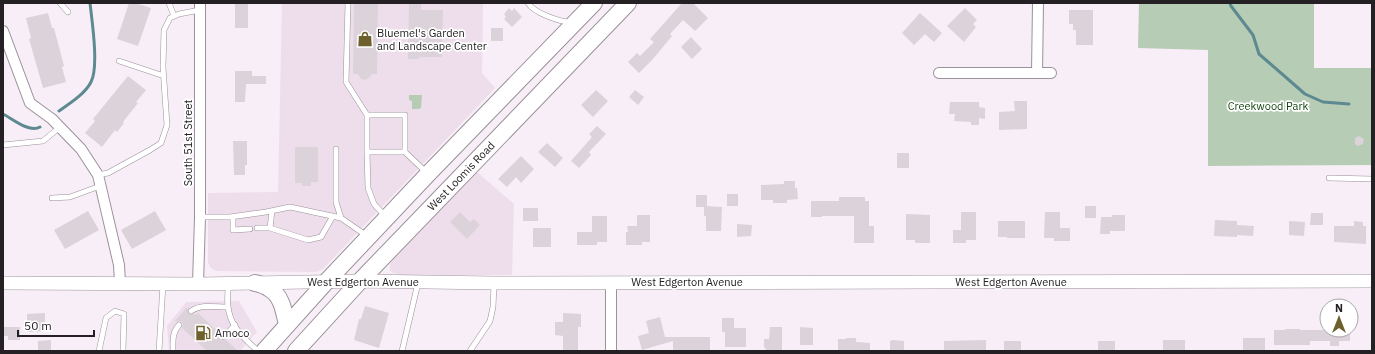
<svg xmlns="http://www.w3.org/2000/svg" width="1375" height="354" viewBox="0 0 1375 354" font-family="'IBM Plex Sans',sans-serif">
	<style>
		.built { fill: #eedeec }
		.green { fill: #b6ccb4 }
		.lines { fill: none; stroke-linecap: round; stroke-linejoin: round }
		.stream { stroke: #5d8991; stroke-width: 3 }
		.building { fill: #dcd2da }
		.service-casing { stroke: #9a9199; stroke-width: 6 }
		.minor-casing { stroke: #9a9199; stroke-width: 12 }
		.tertiary-casing { stroke: #9a9199; stroke-width: 14 }
		.primary-casing { stroke: #9a9199; stroke-width: 18 }
		.service { stroke: #fff; stroke-width: 5 }
		.minor { stroke: #fff; stroke-width: 10 }
		.tertiary { stroke: #fff; stroke-width: 13 }
		.primary { stroke: #fff; stroke-width: 16 }
		.labels { text-anchor: middle; stroke-width: 3.5; stroke-linejoin: round; paint-order: stroke }
		.poi-label { font-size: 11px; fill: #242023; stroke: #fff; text-anchor: start }
		.park-label { font-size: 11px; fill: #144612; stroke: #fff }
		.street-label { font-size: 11px; fill: #242023; stroke: #fff }
	</style>
	<rect width="100%" height="100%" fill="#f8eef7"/>
	<!-- built -->
	<path class="built" d="M282,3H483L482,73L495,88L323,269L316,272L216,271L211,268L208,263V193L278,192Z
		M477,172L514,204L512,275H401L393,273L390,270V264L393,260Z
		M239,301L257,332L240,351H169L167,326L186,302Z"/>
	<!-- green -->
	<path class="green" d="M1139,3H1314V68H1372V165L1208,166V50L1138,48Z
		M409,95H422L421,108L419,109H412V101L409,100Z"/>
	<g class="lines">
		<!-- stream -->
		<path class="stream" d="M1230,3L1231,6L1253,35L1259,54L1305,94L1323,102L1349,104
			M59,111C69,104 85,94 91,82C99,67 92,21 90,3
			M3,114C13,119 29,133 40,127"/>
	</g>
	<!-- building -->
	<path class="building" d="M129,3H135L151,8L138,46L117,39Z
		M235,3H248V28H235Z
		M354,3H378L377,74H372L369,78L365,80L361,79L358,74H353Z
		M409,3H421V10H443L442,57H419V59H408Z
		M682,3H693L708,18L695,31L683,20L670,34L672,36L653,59L639,73L628,62L637,53L640,56L654,42L650,39Z
		M509,8L512,11L514,8L522,17L512,27L504,19L506,17L504,14Z
		M965,8L977,20L973,24L976,27L964,42L947,26Z
		M1069,10H1093V45H1076V30H1073V24H1069Z
		M48,13L52,28H54L64,66L62,67L66,82L43,88L29,39L31,38L26,18Z
		M920,13L942,33L934,42L925,34L914,45L902,33Z
		M491,28H503V41H491Z
		M691,37L702,49L692,59L681,47Z
		M235,71H252V76H266V84H246L245,102H235Z
		M128,76L146,90L136,102L138,103L123,122L124,123L117,132L115,130L102,147L85,133L95,121L93,119Z
		M596,90L608,101L593,117L581,105Z
		M635,90L644,97L638,105L629,97Z
		M1014,101H1027V129L999,130V112L1015,111Z
		M950,102H979V107L985,108V119L979,118V125H971V122L954,121L955,114H949Z
		M597,126L606,134L589,152L591,155L579,168L571,161L592,137L589,134Z
		M1359,136L1364,139L1363,144L1358,146L1355,144V138Z
		M233,141H247V165H245V175H234Z
		M547,143L563,158L555,167L538,152Z
		M295,147H318V182H311V186H302V183H295Z
		M897,153H909V168H897Z
		M521,156L534,169L521,183L516,177L507,187L498,179Z
		M784,181H795V188H797L798,199L787,200V203H773V200H761V185L784,184Z
		M727,194H738V206H727Z
		M696,195H707V206L722,207L721,231H706V216H704V207H696Z
		M839,197H865V201H869V226H874V243H854V216H822V217H811V201H839Z
		M1085,206H1096V218H1085Z
		M523,208H538V221H523Z
		M88,211L99,230L65,249L54,230Z
		M155,211L166,230L132,249L121,230Z
		M460,212L470,222L474,219L480,225L467,239L450,222Z
		M961,212H976V240H966V243H953V230H961Z
		M1045,212H1060V228H1070V241H1054V238H1044Z
		M1311,213H1323V225H1310Z
		M906,214L930,215V243H915V240H906Z
		M637,215H650V242H642V245H626V232H628L627,226H637Z
		M1112,215H1125V231H1110V234H1100L1101,217H1112Z
		M592,216H607V242H597V245H577V232H592Z
		M1215,220L1237,221V225L1254,226L1253,236L1237,235V237L1214,236Z
		M998,221H1025V238H1007V237H998Z
		M1289,221L1305,222L1304,236L1289,235Z
		M1354,221L1363,222V226H1366V244L1334,242V226H1354Z
		M737,224L752,225L751,236L737,237Z
		M533,228H551V247H533Z
		M365,306L389,313L379,348L354,340L359,319H361Z
		M187,307L189,314H194L196,315L198,313L221,335V340L224,341L226,340L238,351H207L182,328L183,325L182,322L179,321L176,322L175,321Z
		M45,313V331L27,332V314Z
		M563,313L581,314V327H578V351H563V336L555,335V322H563Z
		M660,317L665,337H710V351H673V341L642,350L638,336L649,333L646,321Z
		M722,318H734V328H746V347H725V332H722Z
		M3,327H20V340H8V336H3Z
		M770,327H782V351H765L766,348H764V339H769Z
		M800,327L813,328V345H800Z
		M1285,329H1300V330H1350V341H1339V346H1330V341H1310V345H1274V330H1285Z
		M846,338H856V342L870,343V351H838V339H846Z
		M1243,338H1265V351H1243Z
		M51,340V351H38V341Z
		M893,340L904,341V351H890V341Z
		M986,340V351H944V341Z
		M1163,340H1185V351H1163Z
		M1004,341H1021V351H1004Z
		M1098,341H1115V351H1098Z"/>
	<g class="lines">
		<defs>
			<path id="service" d="M60,3L68,12
				M169,3L174,16
				M348,3L346,82L367,115H405V152
				M528,3C534,13 560,22 571,22
				M119,61L164,76
				M367,115V152
				M3,145L43,141L60,127
				M336,149V202L341,218
				M98,175L108,173L150,150L161,143L167,125L163,67L164,30L170,18L179,14L200,10
				M1329,178L1372,179
				M52,198L70,197L100,186
				M272,211L270,228L308,240L321,237L333,216
				M385,216L374,204L368,188L367,152H405L427,173
				M200,217H230L266,212L290,207L341,218L367,236
				M233,217V230L250,229
				M257,228H270
				M229,284C223,317 235,331 258,351
				M191,311C202,304 216,307 227,307
				M224,337L235,325
				M99,351L106,318L115,311L124,314L123,351
				M159,351L163,284
				M173,351C173,340 172,333 179,325
				M402,351L418,283
				M470,351L490,321L493,307L494,284"/>
			<path id="minor" d="M3,31L30,103L52,119L81,149L98,175L119,265L120,283
				M939,73H1051
				M1037,73L1038,3
				M198,284L200,217V3
				M611,351V282"/>
			<path id="tertiary" d="M3,283L198,284L360,281L494,283L1372,281"/>
			<path id="primary" d="M255,283C260,284 266,286 270,289C282,296 284,312 287,325
				M264,351L326,282L428,174L594,3
				M296,351L360,281L628,3"/>
		</defs>
		<!-- service casing -->
		<use href="#service" class="service-casing"/>
		<!-- minor casing -->
		<use href="#minor" class="minor-casing"/>
		<!-- tertiary casing -->
		<use href="#tertiary" class="tertiary-casing"/>
		<!-- primary casing -->
		<use href="#primary" class="primary-casing"/>
		<!-- service -->
		<use href="#service" class="service"/>
		<!-- minor -->
		<use href="#minor" class="minor"/>
		<!-- tertiary -->
		<use href="#tertiary" class="tertiary"/>
		<!-- primary -->
		<use href="#primary" class="primary"/>
	</g>
	<!-- icons -->
	<defs>
		<symbol id="shop-bare" viewBox="-9 -9 18 18"><path d="M-5-2.5h2.3a2.7 3.5 0 0 1 5.4 0H5L5.5 6h-11ZM-1.5-2.5h3a1.5 2.3 0 0 0-3 0Z" fill="#6e602d" stroke="#fff" stroke-width="2.5" paint-order="stroke"/></symbol>
		<symbol id="fuel-bare" viewBox="-9 -9 18 18"><path d="M-5.5-6h7V0h2V4h1.3V-2.5L3-4.5l.8-.8L6-3V5H2.5V1h-1V6h-7ZM-4.2-4.7v3.2H.2V-4.7Z" fill="#6e602d" stroke="#fff" stroke-width="2.5" paint-order="stroke"/></symbol>
	</defs>
	<g fill-rule="evenodd">
		<use href="#shop-bare" x="354" y="28" width="22" height="22"/>
		<use href="#fuel-bare" x="192" y="322" width="22" height="22"/>
	</g>
	<g class="labels">
		<!-- poi labels -->
		<g class="poi-label">
			<text x="377" y="37">Bluemel's Garden<tspan x="377" dy="13">and Landscape Center</tspan></text>
			<text x="215" y="337">Amoco</text>
		</g>
		<!-- park labels -->
		<g class="park-label">
			<text x="1268" y="110">Creekwood Park</text>
		</g>
		<!-- street labels -->
		<g class="street-label">
			<text transform="translate(188 143) rotate(-90)" y="4">South 51st Street</text>
			<text transform="translate(461 176) rotate(-46)" y="4">West Loomis Road</text>
			<text x="363" y="286">West Edgerton Avenue</text>
			<text x="687" y="286">West Edgerton Avenue</text>
			<text x="1011" y="286">West Edgerton Avenue</text>
		</g>
	</g>
	<!-- border -->
	<rect width="1375" height="354" fill="none" stroke="#242023" stroke-width="8"/>
	<!-- north arrow -->
	<g transform="translate(1339 318)"><circle r="19" fill="#ffffff" stroke="#a7a6a7"/>
	<path d="M0-3L7 15L0 10L-7 15Z" fill="#6e602d"/>
	<text y="-6" font-size="11" font-weight="bold" text-anchor="middle" fill="#242023">N</text>
	</g>
	<!-- scale -->
	<path d="M18 330v6h76v-6" fill="none" stroke="#242023" stroke-width="2"/>
	<text x="24" y="330" font-size="12" fill="#242023" stroke="#ffffff" stroke-width="3" paint-order="stroke">50 m</text>
</svg>
